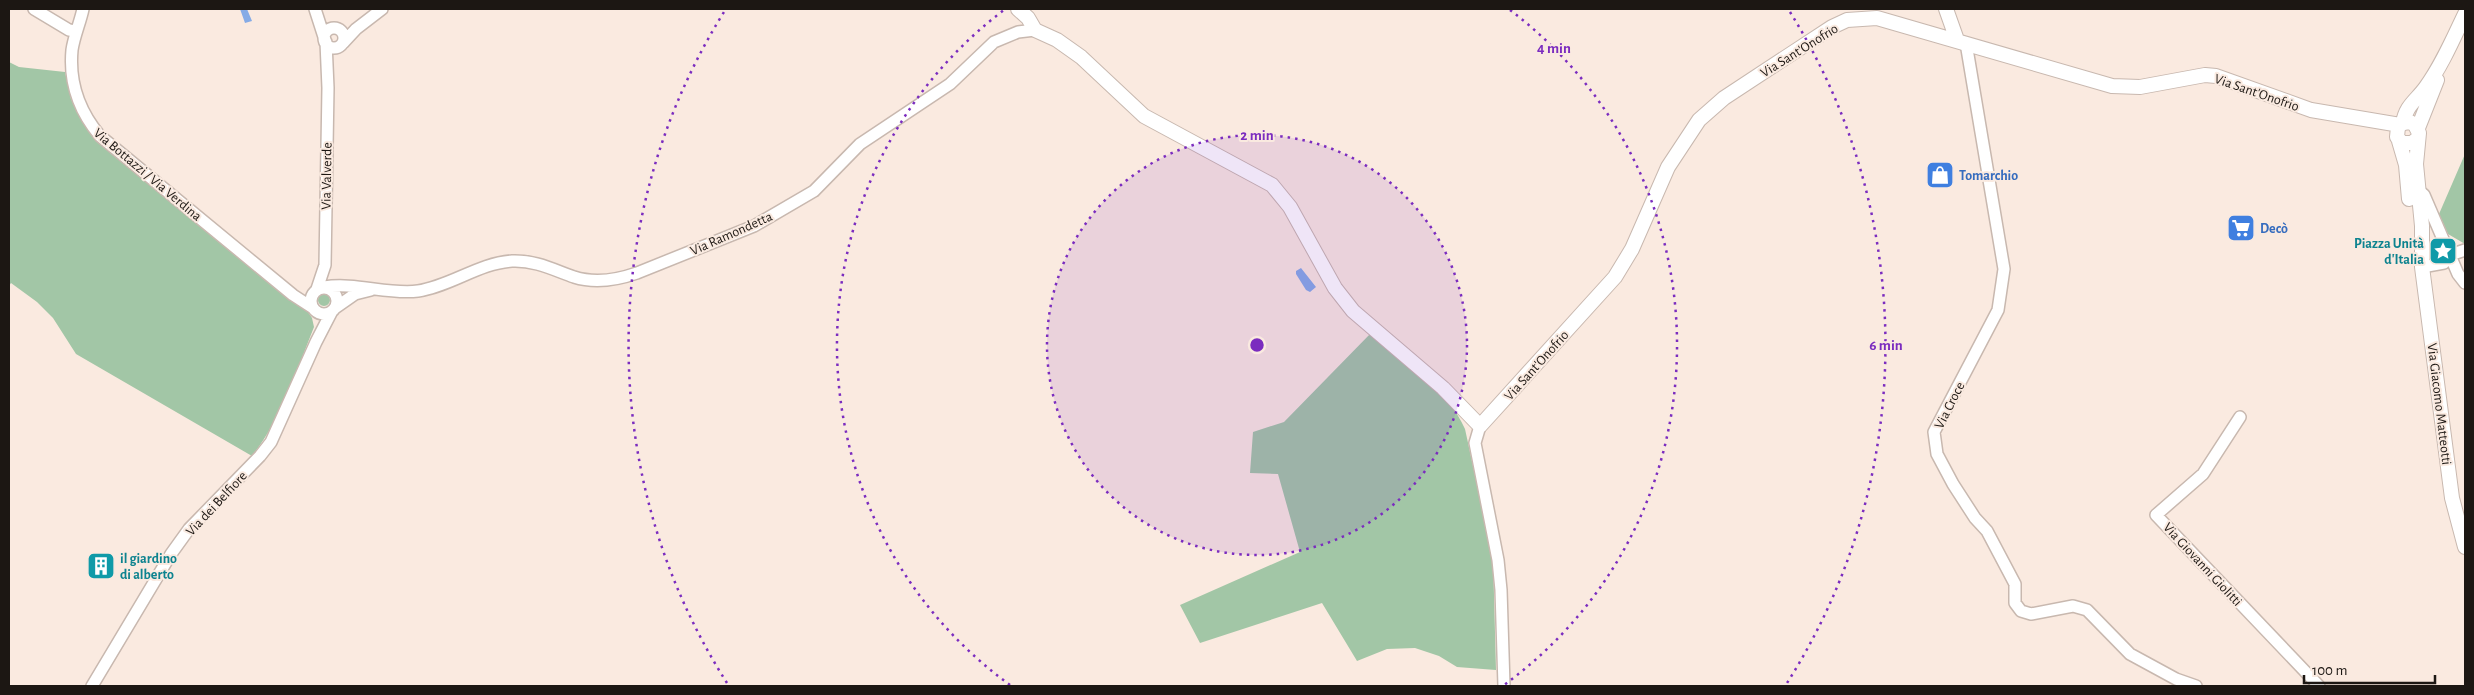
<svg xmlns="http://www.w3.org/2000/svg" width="2474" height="695" viewBox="0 0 2474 695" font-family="'Alegreya Sans',sans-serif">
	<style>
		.green { fill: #a2c6a6 }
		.water { fill: #85abe6 }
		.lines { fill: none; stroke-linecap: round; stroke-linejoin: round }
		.minor-casing { stroke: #c8b8af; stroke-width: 14 }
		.major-casing { stroke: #c8b8af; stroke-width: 16 }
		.minor { stroke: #fff; stroke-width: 11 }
		.major { stroke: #fff; stroke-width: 14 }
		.ring { fill: none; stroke: #7b2cbf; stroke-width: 2.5; stroke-dasharray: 2.5 5 }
		.labels { text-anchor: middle; stroke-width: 4; stroke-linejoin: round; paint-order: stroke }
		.street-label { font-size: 14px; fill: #1c1713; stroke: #faeae0 }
		.shop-label { font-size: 14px; font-weight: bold; fill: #366cbe; stroke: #faeae0; text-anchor: start }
		.culture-label { font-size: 14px; font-weight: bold; fill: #0d838f; stroke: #faeae0; text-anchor: end }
		.centre { fill: #7b2cbf; stroke: #faeae0; stroke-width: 2.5 }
		.ring-label { font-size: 15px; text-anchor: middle; font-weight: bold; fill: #7b2cbf; stroke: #faeae0; stroke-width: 4; stroke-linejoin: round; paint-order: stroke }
	</style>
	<rect width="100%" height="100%" fill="#faeae0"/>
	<!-- green -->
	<path class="green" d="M9,62L19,67L65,72L71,99L92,135L306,309L312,318L314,327C296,372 282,418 252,456L76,354L53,318L37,302L11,283L9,286Z
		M2465,154V244L2448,234L2439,214Z
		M318 300a6 6 0 1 1 12 0a6 6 0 1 1-12 0Z
		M1371,333C1402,360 1449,391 1465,429L1493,558L1496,670L1457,667L1439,656L1415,648L1387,649L1357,661L1322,603L1200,643L1180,605L1300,552L1278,474L1250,473L1253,432L1284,422Z"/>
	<!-- water -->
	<path class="water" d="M240,9H247L252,21L245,23Z
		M1301,268L1316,287L1310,292L1306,290L1296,274V271Z"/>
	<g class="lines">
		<defs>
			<path id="minor" d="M34,9L69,30L76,31
				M83,9C80,23 74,36 72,50C69,82 79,111 100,136L293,295L313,308
				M315,9L325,40
				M324 38a10 10 0 1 1 20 0a10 10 0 1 1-20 0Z
				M343,43L356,29L382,9
				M1966,43L2004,269L1998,310L1934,432L1937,454L1953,484L1975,518L1987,531L2015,584V603L2021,611L2031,614L2073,606L2087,610L2130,654L2176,679L2196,686
				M2418,190L2424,195L2458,274L2465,283
				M2422,267L2444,263L2450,255L2465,250
				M324,287C356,282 388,295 418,291C451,286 479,263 512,261C535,260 554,270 574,277C596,284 617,280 637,273L754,226L814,191L860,144L950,84L994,42L1018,32L1035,30
				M311 301a13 13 0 1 1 26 0a13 13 0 1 1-26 0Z
				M317,289L325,265L328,88L326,42
				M335,308L355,294L371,290
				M2240,417L2203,474L2156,515L2319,686
				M1480,426L1475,443L1498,560L1501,590L1504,686
				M92,686L171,554L189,529L260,456L271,442L316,342L332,311"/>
			<path id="major" d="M1018,9L1028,18L1035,30L1057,40L1081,57L1144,116L1272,185L1290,207L1335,288L1353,311L1443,388L1480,426L1615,277L1632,249L1668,167L1699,120L1724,98L1832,27L1847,20L1877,18L2112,86L2140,87L2205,75L2216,76L2311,110L2400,125
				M1946,9L1957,40
				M2403,123C2406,105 2416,101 2426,87C2442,65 2453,39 2465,14
				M2418,128L2437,80
				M2417,139L2412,143H2402L2397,137L2398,127L2403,123L2410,122L2415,125L2419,133L2416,164L2422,226V267L2452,498L2465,547
				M2399,141L2406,165L2409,199"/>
		</defs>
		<!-- minor casing -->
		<use href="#minor" class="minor-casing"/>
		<!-- major casing -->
		<use href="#major" class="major-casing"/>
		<!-- minor -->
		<use href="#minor" class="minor"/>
		<!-- major -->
		<use href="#major" class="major"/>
	</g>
	<!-- distance rings -->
	<circle cx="1257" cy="345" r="210" fill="#7b2cbf" fill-opacity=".12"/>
	<g class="ring">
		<circle cx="1257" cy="345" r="210"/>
		<path d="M1010 685A420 420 0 0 1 1004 10M1510 10A420 420 0 0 1 1504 685"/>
		<path d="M727 683A629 629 0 0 1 724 12M1790 12A629 629 0 0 1 1787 683"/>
	</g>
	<!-- icons -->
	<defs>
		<symbol id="shop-square" viewBox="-11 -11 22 22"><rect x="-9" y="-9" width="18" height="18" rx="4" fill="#3f7fe0" stroke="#faeae0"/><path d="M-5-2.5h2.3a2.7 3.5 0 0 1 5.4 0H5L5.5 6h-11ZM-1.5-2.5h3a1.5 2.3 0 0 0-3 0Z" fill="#fff"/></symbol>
		<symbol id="supermarket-square" viewBox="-11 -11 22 22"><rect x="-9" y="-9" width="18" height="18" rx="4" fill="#3f7fe0" stroke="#faeae0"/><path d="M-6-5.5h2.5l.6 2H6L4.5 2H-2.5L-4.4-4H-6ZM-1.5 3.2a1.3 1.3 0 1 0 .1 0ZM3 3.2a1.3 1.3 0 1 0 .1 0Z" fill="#fff"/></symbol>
		<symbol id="sight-square" viewBox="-11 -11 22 22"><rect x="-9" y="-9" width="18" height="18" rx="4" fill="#0f9aa8" stroke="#faeae0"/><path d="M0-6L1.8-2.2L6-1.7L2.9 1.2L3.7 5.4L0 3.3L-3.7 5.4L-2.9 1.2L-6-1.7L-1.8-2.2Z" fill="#fff"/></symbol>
		<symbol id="building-square" viewBox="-11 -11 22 22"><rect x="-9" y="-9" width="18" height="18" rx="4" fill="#0f9aa8" stroke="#faeae0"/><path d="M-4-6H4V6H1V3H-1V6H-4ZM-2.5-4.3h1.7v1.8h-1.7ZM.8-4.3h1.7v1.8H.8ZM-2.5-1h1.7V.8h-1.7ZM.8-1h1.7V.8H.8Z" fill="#fff"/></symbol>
	</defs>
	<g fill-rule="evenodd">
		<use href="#shop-square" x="1924" y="159" width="32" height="32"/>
		<use href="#supermarket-square" x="2225" y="212" width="32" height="32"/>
		<use href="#sight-square" x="2427" y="235" width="32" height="32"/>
		<use href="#building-square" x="85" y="550" width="32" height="32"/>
	</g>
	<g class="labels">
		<!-- street labels -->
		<g class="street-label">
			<text transform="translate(1799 50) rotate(-32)" y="5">Via Sant'Onofrio</text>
			<text transform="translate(2257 92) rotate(19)" y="5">Via Sant'Onofrio</text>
			<text transform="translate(148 174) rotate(40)" y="5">Via Bottazzi / Via Verdina</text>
			<text transform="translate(326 176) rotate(-89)" y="5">Via Valverde</text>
			<text transform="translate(731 233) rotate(-24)" y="5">Via Ramondetta</text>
			<text transform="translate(1536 365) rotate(-48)" y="5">Via Sant'Onofrio</text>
			<text transform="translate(2440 404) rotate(83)" y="5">Via Giacomo Matteotti</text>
			<text transform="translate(1949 405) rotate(-63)" y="5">Via Croce</text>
			<text transform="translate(216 503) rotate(-47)" y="5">Via dei Belfiore</text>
			<text transform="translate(2203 564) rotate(47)" y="5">Via Giovanni Giolitti</text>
		</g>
		<!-- shop labels -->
		<g class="shop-label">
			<text x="1959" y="180">Tomarchio</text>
			<text x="2260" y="233">Decò</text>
		</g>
		<!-- culture labels -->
		<g class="culture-label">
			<text x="2424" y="248">Piazza Unità<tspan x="2424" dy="16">d'Italia</tspan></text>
			<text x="120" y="563" text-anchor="start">il giardino<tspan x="120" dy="16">di alberto</tspan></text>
		</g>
	</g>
	<circle cx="1257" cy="345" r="8" class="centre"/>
	<g class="ring-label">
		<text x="1554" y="53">4 min</text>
		<text x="1257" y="140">2 min</text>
		<text x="1886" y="350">6 min</text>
	</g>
	<!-- border -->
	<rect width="2474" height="695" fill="none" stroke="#1c1713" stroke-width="20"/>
	<!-- scale -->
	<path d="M2304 675v8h131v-8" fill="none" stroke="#1c1713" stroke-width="2.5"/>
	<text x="2312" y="675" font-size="15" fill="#1c1713" stroke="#faeae0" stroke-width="4" paint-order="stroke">100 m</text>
</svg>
